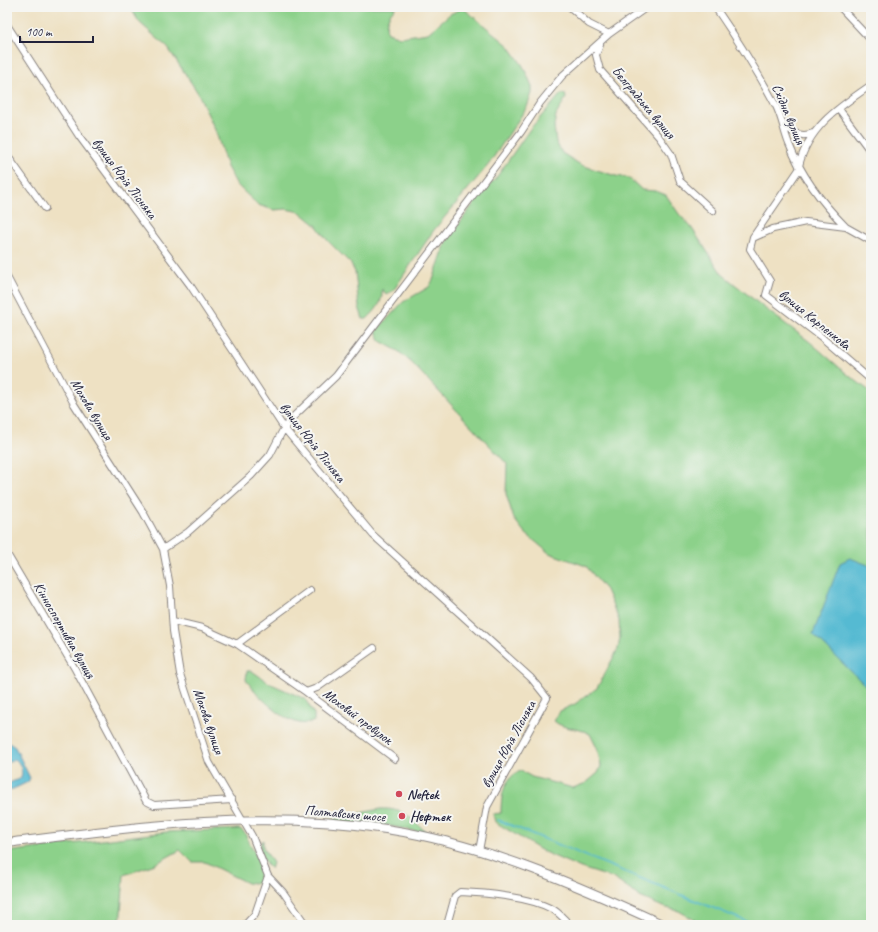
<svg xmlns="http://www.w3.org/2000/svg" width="878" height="932" viewBox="0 0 878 932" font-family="Caveat,sans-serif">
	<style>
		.green { fill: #8cd18a; stroke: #577a62 }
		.water { fill: #54bad2; stroke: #3b6e86 }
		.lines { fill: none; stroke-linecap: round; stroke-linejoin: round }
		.stream { stroke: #54bad2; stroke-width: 1.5 }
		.minor-casing { stroke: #88827f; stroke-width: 8 }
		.major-casing { stroke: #88827f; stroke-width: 10 }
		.minor { stroke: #fff; stroke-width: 6 }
		.major { stroke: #fff; stroke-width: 8 }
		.poi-dot { fill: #d1495b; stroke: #f6f6f2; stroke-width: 1.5 }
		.labels { text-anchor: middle; stroke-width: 4; stroke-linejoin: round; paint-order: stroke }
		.street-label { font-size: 14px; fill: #22223b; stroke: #f6f6f2 }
		.poi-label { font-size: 14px; font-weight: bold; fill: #22223b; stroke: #f6f6f2; text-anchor: start }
	</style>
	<rect width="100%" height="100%" fill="#f6f6f2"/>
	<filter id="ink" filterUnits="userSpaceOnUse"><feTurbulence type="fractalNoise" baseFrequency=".025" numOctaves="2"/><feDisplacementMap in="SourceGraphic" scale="8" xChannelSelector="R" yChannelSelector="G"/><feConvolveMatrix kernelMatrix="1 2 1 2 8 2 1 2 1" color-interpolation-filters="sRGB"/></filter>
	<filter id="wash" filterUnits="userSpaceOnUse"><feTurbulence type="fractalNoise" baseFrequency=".012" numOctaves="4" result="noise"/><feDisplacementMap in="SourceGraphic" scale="16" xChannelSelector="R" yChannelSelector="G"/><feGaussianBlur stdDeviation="0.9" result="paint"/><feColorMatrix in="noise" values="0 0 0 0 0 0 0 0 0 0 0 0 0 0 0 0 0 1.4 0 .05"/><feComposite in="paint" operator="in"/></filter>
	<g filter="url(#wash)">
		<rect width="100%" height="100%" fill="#eee1c3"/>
		<!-- green -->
		<path class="green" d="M130,7H396C389,13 383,25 388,33L400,37L428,33L450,14L463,8L509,46L523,66L532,86V93L527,107L489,164L434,230L393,291L386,294L382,289C383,303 376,310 367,319H363L359,307L355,272L351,264L328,241L316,225L300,212L286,209L274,210L258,205L237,185L227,167L216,132L198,93L168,48L139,22Z
			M561,94H565L566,98L556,115L554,126L556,142L562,153L581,165L616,176L629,178L642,190L656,191L666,195L679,214L691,227L722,274L767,310L810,342L847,374L871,392V568L868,565L871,610V925H703L679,911L663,907L640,897L613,878L581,868L544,852L495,822L493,814L501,813C501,798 503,777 521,771L532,777L573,788L586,783L598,773L601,766L597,748L590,734C578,727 564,730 554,721L560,711L575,704L597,688L618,649L620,638L619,620L606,590L586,566L549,553L525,533L514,519L506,494L507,464L412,363L398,351L380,341L376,331L403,302L429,287L433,280L446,242L472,206L496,178L530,129Z
			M247,671H252L269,683L305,699L314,714V721C293,734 257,695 246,680Z
			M380,809C405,808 411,818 428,834L391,826L326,820Z
			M240,829L244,832L262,867L264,878L263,881L254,884L247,883L205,862H192L180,850L155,864L124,875L120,925H7V852L166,832Z
			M263,840V847L273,863L271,869C264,862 255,848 263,840Z"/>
		<!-- water -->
		<path class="water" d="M850,558L868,565L871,568V691L813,634L840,563Z
			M9,743L15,747L30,778L28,782L7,792V784L21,778C23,771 21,764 15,759L7,763V744Z"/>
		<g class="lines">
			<!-- stream -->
			<path class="stream" d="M498,820L755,925"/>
		</g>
	</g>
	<g filter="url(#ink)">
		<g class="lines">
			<defs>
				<path id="minor" d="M570,7L589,24L609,34L647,7
					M715,7C737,39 758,72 776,106C782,118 784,132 789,144C801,175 822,203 846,227
					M840,7L871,40
					M7,25L79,136L190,285L284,428L373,535L531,678L547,698L487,807L479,851
					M600,45L596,55L600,70L659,137L671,154L680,181L713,211
					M839,109L871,152
					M785,125C793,134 802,138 813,133
					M7,155L45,208
					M799,166C808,127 839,107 871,85
					M800,168L753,237L750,249L770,281L766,295L820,336L871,380
					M755,237L773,229L806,222L846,227L871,241
					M7,277L74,404L143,512L163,549
					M7,554L75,669L146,801L154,805L232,800
					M173,621L202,628L237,644L306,692L395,759
					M237,644L310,590
					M306,692L317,688L374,648
					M245,925L255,914L268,876
					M306,925L283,892L268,876L252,836L209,762L180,674L173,631L170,586L163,549L188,532L251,476L270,455L284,428L293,417L336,376L521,132L540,103L562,76L609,34
					M447,925L455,896L460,892C486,893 529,897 552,909C559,912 564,920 571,925"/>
				<path id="major" d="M7,843C132,827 260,809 386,829C484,844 575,884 664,925"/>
			</defs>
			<!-- minor casing -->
			<use href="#minor" class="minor-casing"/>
			<!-- major casing -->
			<use href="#major" class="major-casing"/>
			<!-- minor -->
			<use href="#minor" class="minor"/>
			<!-- major -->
			<use href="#major" class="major"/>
		</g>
	</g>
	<!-- markers -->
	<g class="poi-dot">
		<circle cx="399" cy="794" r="4"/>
		<circle cx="402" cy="816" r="4"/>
	</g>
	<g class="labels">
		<!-- street labels -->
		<g class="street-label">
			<text transform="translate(644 102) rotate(50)" y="5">Бєлградська вулиця</text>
			<text transform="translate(789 114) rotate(67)" y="5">Східна вулиця</text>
			<text transform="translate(125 178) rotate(53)" y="5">вулиця Юрія Лісняка</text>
			<text transform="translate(815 319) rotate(39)" y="5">вулиця Карпенкова</text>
			<text transform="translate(92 409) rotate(59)" y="5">Мохова вулиця</text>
			<text transform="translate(313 442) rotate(52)" y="5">вулиця Юрія Лісняка</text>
			<text transform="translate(65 630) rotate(60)" y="5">Кінноспортивна вулиця</text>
			<text transform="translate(358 716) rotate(37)" y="5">Моховий провулок</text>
			<text transform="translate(209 721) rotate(71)" y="5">Мохова вулиця</text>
			<text transform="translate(508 744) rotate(-61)" y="5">вулиця Юрія Лісняка</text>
			<text transform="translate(345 813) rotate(5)" y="5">Полтавське шосе</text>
		</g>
		<!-- poi labels -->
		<g class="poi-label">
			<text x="407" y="799">Neftek</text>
			<text x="410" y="821">Нефтек</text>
		</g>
	</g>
	<!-- margin -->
	<rect width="878" height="932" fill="none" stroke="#f6f6f2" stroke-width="24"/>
	<!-- scale -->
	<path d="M20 36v6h73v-6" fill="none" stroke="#22223b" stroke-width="2"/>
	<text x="26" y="36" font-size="12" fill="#22223b" stroke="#f6f6f2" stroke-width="3" paint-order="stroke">100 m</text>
</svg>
